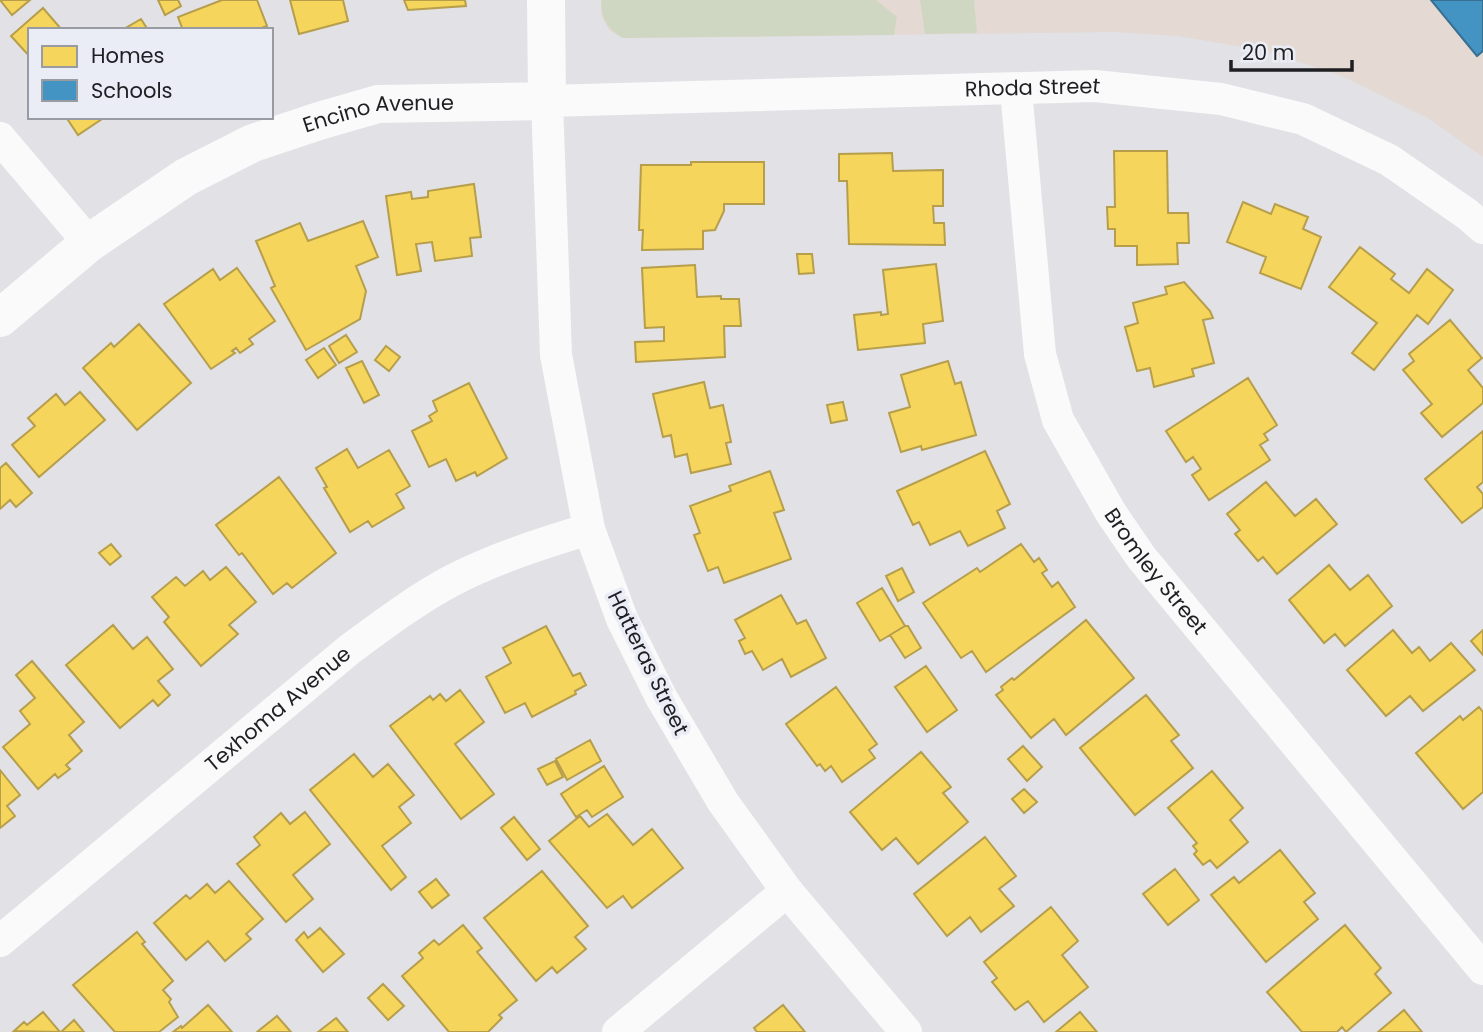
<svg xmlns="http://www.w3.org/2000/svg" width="1483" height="1032" viewBox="0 0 1483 1032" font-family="Poppins,sans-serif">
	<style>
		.education { fill: #e4d9d3 }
		.green { fill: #cfd7c2 }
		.homes { fill: #f6d55c; stroke: #b69e4b; stroke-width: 2 }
		.schools { fill: #4393c3; stroke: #387093; stroke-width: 2 }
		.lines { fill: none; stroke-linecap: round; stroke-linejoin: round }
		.street { stroke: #fafafb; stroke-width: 32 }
		.secondary { stroke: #fafafb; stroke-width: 38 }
		.labels { text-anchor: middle; stroke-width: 7; stroke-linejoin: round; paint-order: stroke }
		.street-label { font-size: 21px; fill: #1f1f23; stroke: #ebedf6 }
	</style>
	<rect width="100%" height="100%" fill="#e1e1e6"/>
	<!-- education -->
	<path class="education" d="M601,0H1483V157L1428,118L1337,74L1257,49L1177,36L1114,32L623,38L609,30L601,15Z"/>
	<!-- green -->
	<path class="green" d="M601,0H876L897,17L894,35L623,38C606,28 602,19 601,0Z
		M920,0H974L977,33L925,34Z"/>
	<!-- homes -->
	<path class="homes" d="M0,0H30L12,15Z
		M158,0H178L181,6L165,15Z
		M222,0H257L267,26L256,30H183L178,17Z
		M290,0H343L348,21L299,34Z
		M404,0H465L466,6L408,10Z
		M43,8L62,30H30V57L11,36Z
		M141,19L148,30L124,29Z
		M66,117H105L78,135Z
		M1114,151H1167L1168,213H1188L1189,243H1177L1178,264L1137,265V246H1115V229H1108L1107,207H1115Z
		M892,153L893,171L943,170V206H933L934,223H944L945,245L849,244L847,181H839V154Z
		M691,162H764V204H724V211L715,230L703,231V249L642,250L643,230H639L641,165H691Z
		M474,184L481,237L470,238L472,256L435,261L432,242L416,244L421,271L397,275L386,196L411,192L412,199L428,197V191Z
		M1243,202L1271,214L1275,204L1308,217L1303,229L1321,237L1301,289L1260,273L1266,257L1227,242Z
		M363,221L378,257L356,266L366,291L360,319L306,350L271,288L275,286L256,241L300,223L308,241Z
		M1360,247L1395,274L1391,279L1409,293L1427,269L1453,290L1428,324L1417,315L1374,370L1352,353L1377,323L1329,287Z
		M797,254H812L814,273L799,274Z
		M936,264L943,321L923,324L925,343L858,350L854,315L881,312V315L888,314L883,270Z
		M695,265L697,297L721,296V299H739L741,326H724L725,357L636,362L635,342L664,341V327L645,328L642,268Z
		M237,268L275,321L249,339L253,344L240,353L236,348L232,351L235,353L211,369L164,304L213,269L220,280Z
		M1184,282L1210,311L1213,318L1203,320L1214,363L1192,369L1194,376L1154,387L1150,368L1137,371L1125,327L1138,323L1133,303L1167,294L1165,287Z
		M1450,320L1482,358L1468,370L1483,388V403L1442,437L1421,413L1432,404L1403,370L1414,361L1409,354Z
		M139,324L191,383L137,430L83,368L111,343L114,347Z
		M346,335L357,352L339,363L329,346Z
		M386,346L400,357L389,371L375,360Z
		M324,348L336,365L318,378L306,360Z
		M362,361L379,395L364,403L346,368Z
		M948,361L955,384L961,382L976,435L922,450L921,446L901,452L889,413L910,407L901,375Z
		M1248,378L1277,425L1264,434L1268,440L1260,445L1270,460L1209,500L1192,475L1201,469L1193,457L1186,462L1166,431Z
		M704,382L710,408L723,405L731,442L726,443L731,464L691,473L687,454L675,457L671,435L663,437L653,394Z
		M469,383L507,458L477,476L475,472L456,481L446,459L429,467L412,431L432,421L429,416L437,411L433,401Z
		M80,392L105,420L39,477L12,445L35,426L28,418L56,394L65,405Z
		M843,402L847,420L831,423L827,405Z
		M1483,431V482L1477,487L1483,494V507L1462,523L1425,479Z
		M347,449L358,468L389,450L410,486L396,494L404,508L372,527L368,521L350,532L324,488L327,487L316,468Z
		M985,451L1010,504L997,511L1005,528L968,546L960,531L930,545L919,522L913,525L897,491Z
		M6,463L32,493L16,507L10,500L0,509V468Z
		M770,471L784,510L774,513L791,559L724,583L718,567L708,571L694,535L700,533L690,506L731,491L729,486Z
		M279,477L336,553L292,588L287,583L273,594L242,553L239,555L216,525Z
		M1266,482L1295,516L1316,499L1337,524L1277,574L1263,557L1258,561L1235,534L1240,530L1227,514Z
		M111,544L121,556L110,565L99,553Z
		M1021,544L1034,562L1039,558L1047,570L1042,573L1052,587L1058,582L1075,607L986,672L972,651L961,658L923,603L977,568L980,572Z
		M1329,565L1350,590L1368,575L1392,606L1345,646L1335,634L1324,643L1289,600Z
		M226,567L256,602L229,625L238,634L201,666L164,622L169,617L152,597L176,577L185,586L203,571L210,580Z
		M902,568L914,592L898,601L886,576Z
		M882,588L905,626L880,641L857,603Z
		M781,595L797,624L806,620L826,658L791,677L782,659L763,670L752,651L745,654L739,641L745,638L735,620Z
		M1086,620L1134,678L1066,735L1054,719L1031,738L996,695L1003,690L1001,687L1012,678L1014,680Z
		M113,625L133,649L147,637L173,669L158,681L170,695L158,706L153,700L120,728L66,665Z
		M546,626L573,676L580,673L586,685L575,691L576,694L532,717L525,703L505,713L486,677L511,663L503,648Z
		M905,626H908L921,648L905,658L890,635Z
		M1393,630L1412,653L1419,647L1430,661L1451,643L1475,670L1423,711L1410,696L1386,716L1347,670Z
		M1483,630V655L1471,641Z
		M32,661L84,722L69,735L82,751L66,765L70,769L58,778L55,774L38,789L3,747L30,724L20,711L35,698L16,675Z
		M926,666L957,710L927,732L895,687Z
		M836,687L877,744L869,750L875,758L842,782L831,766L825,771L820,764L817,766L786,724Z
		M460,690L484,722L455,744L494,794L461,819L390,726L430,696L433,700L440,694L446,701Z
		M1146,695L1179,735L1171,741L1193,768L1135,815L1080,748Z
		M1479,707L1483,712V792L1463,809L1416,753L1460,716L1463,720Z
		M590,740L601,761L567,780L556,759Z
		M1023,746L1042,767L1027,781L1008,759Z
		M921,752L951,787L943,793L968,822L918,864L896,838L882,850L850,812Z
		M354,754L373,777L388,764L414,795L399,807L411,823L382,846L406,877L391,890L310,790Z
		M555,761L563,777L547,785L538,769Z
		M604,766L623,797L592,817L587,810L576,817L561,794Z
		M0,770L20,795L7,806L15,816L0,828Z
		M1212,771L1243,808L1230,820L1248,842L1217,868L1210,860L1203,865L1194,854L1197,851L1193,846L1197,843L1168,808Z
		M1024,789L1037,802L1024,813L1012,799Z
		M305,812L330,844L293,875L313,899L286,922L237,864L260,845L254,837L281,813L290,824Z
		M607,814L633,845L652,829L683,868L632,908L623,896L607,908L549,841L580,816L589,827Z
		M514,817L540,849L527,860L501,828Z
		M985,837L1016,876L999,889L1014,906L981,932L970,917L947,936L914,894Z
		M1280,850L1315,893L1304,902L1318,919L1266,962L1211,895L1234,877L1239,883Z
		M1175,869L1199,900L1168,925L1143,894Z
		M542,871L588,926L575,937L586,949L557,973L552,967L536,981L484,918Z
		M436,879L449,895L432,908L419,892Z
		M229,881L263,919L246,934L251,939L225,961L208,941L186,960L154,923L186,895L190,899L207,884L215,893Z
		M1051,907L1078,941L1062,955L1088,987L1044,1022L1028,1001L1015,1010L992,982L997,978L984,962Z
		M463,925L482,948L477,952L517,1000L499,1015L502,1018L488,1032H449L402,976L423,958L419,953L434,940L439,945Z
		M1345,925L1381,968L1375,974L1391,993L1346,1032L1342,1027L1337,1032H1302L1267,992Z
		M320,928L344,954L323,972L296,940L304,932L308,938Z
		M137,932L145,942L142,944L173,981L163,990L171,999L169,1002L178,1017L159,1032H115L73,985Z
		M383,984L404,1006L388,1020L368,998Z
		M208,1005L232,1032H173L181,1026L182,1028Z
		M783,1005L805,1032H757L754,1028Z
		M1404,1010L1422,1032H1378Z
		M43,1012L60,1032L14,1031L24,1022L27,1025Z
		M1080,1012L1097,1032H1056Z
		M277,1016L291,1032H257Z
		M336,1018L348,1032H318Z
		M74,1020L84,1032H61Z"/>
	<!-- schools -->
	<path class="schools" d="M1431,0H1483V51L1477,56Z"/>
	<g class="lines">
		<!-- street -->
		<g class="street">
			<path id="s1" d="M1016,90L1040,354L1058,420L1111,513L1141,557L1483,969"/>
			<path d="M0,138L89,243"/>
			<path id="s2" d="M0,941L350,649C384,624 417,599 453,580C496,558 543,543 589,529"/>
			<path d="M618,1032L787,891"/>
			<path id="s3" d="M906,1032L787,891L723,802L661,697L622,619L589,529L556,355L547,101L1095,86L1221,99L1303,119L1389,160L1467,214L1483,228"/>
		</g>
		<!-- secondary -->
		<path class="secondary" id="s4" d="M0,318L89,243L186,177L253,143L319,121L378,104L547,101L546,0"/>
	</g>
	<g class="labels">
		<!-- street labels -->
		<g class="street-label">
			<text dy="7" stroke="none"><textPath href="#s3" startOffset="1516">Rhoda Street</textPath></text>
			<text dy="7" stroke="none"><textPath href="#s4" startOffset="439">Encino Avenue</textPath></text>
			<text dy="7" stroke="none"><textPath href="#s1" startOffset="514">Bromley Street</textPath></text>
			<text transform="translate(648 663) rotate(64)" y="7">Hatteras Street</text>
			<text dy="7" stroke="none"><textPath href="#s2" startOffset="362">Texhoma Avenue</textPath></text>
		</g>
	</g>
	<!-- legend -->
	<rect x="28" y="28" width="245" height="91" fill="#ebedf6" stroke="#999ba2" stroke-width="2"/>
	<rect x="42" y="46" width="35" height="21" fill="#f6d55c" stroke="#999ba2" stroke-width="2"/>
	<text x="91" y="63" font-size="21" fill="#1f1f23">Homes</text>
	<rect x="42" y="80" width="35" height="21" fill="#4393c3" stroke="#999ba2" stroke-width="2"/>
	<text x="91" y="98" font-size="21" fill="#1f1f23">Schools</text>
	<!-- scale -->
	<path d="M1231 60v10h121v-10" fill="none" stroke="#1f1f23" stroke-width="3.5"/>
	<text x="1242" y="60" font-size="21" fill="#1f1f23" stroke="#ebedf6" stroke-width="5" paint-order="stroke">20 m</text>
</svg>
